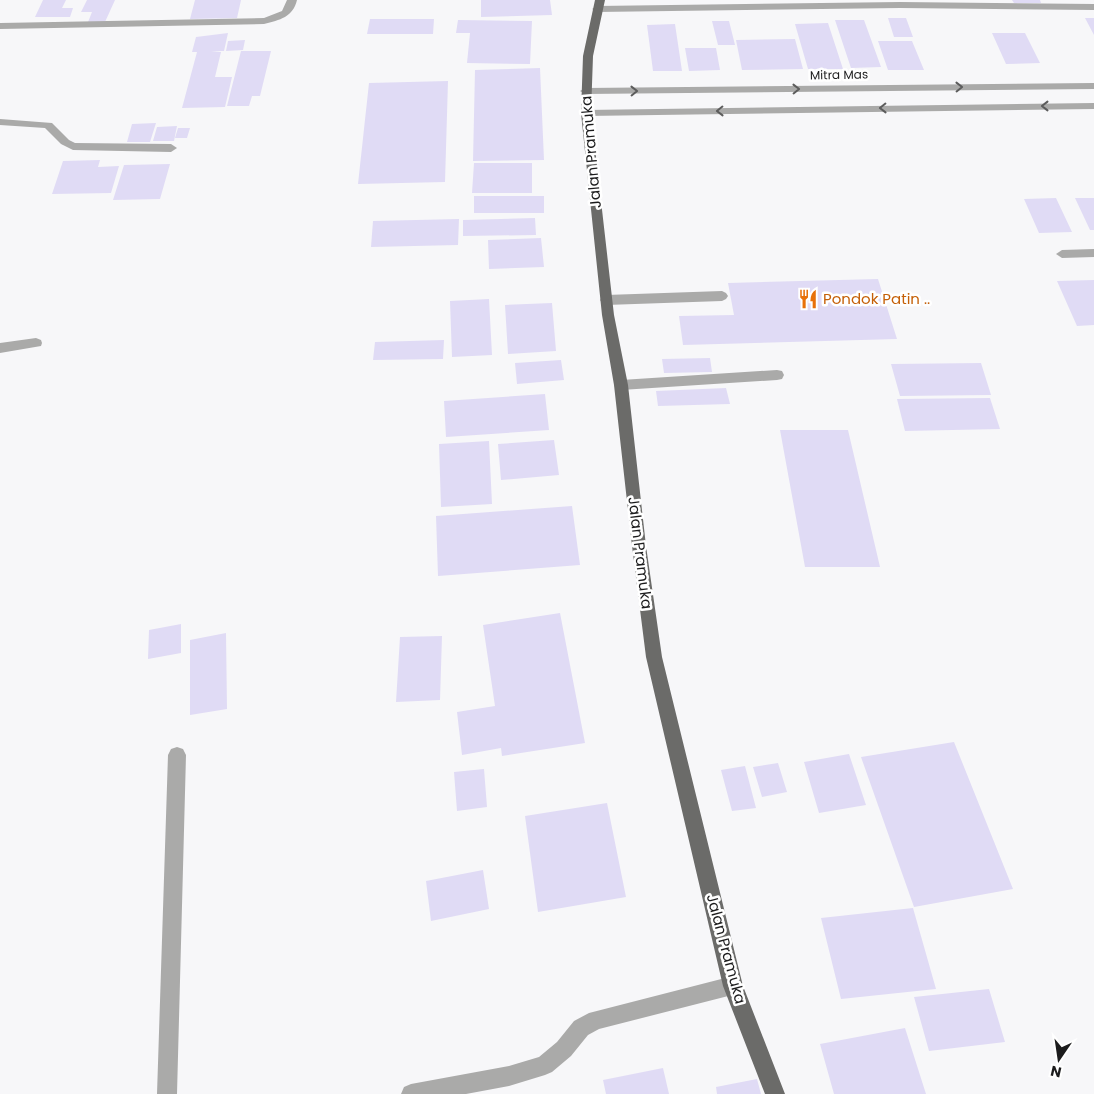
<svg xmlns="http://www.w3.org/2000/svg" width="1094" height="1094" viewBox="0 0 1094 1094" font-family="Poppins,sans-serif">
	<style>
		.building { fill: #e0dbf5 }
		.lines { fill: none; stroke-linecap: round; stroke-linejoin: round }
		.service { fill: #aaaaa9; fill-rule: evenodd }
		.minor { fill: #aaaaa9; fill-rule: evenodd }
		.primary { fill: #6b6b69; fill-rule: evenodd }
		.oneway { stroke: #5c5c5c }
		.labels { text-anchor: middle; stroke-width: 5; stroke-linejoin: round; paint-order: stroke }
		.far-street-label { font-size: 12px; fill: #1c1c1d; stroke: #fff }
		.street-label { font-size: 15px; fill: #1c1c1d; stroke: #fff }
		.food-label { font-size: 15px; fill: #c56008; stroke: #fff; text-anchor: start }
	</style>
	<rect width="100%" height="100%" fill="#f7f7f9"/>
	<!-- building -->
	<path class="building" d="M43,0H66L62,8H73L70,17H35Z
		M87,0H115L105,22H88L92,12H81Z
		M195,0H241L237,18L190,19Z
		M481,0H550L552,15L481,17Z
		M1012,0H1040L1041,3H1014Z
		M888,18H906L913,37H894Z
		M1085,18H1094V35Z
		M370,19H434L433,34H367Z
		M458,20L532,21L530,64L467,63L470,33H456Z
		M835,20H864L881,67L851,68Z
		M712,21H729L735,45H718Z
		M828,23L843,69H808L795,24Z
		M675,24L682,71H653L647,25Z
		M228,33L224,51H211L221,52L215,77H232L225,107L182,108L197,52H192L196,37Z
		M992,33H1025L1040,63L1006,64Z
		M795,39L803,69L742,70L736,40Z
		M245,40L243,50L226,51L228,41Z
		M878,41H912L924,70H888Z
		M685,48H716L720,70L689,71Z
		M241,51H271L260,96H252L249,106H227Z
		M540,68L544,160L473,161L475,70Z
		M448,81L445,182L358,184L369,83Z
		M156,123L150,142H127L132,124Z
		M177,126L174,141H153L157,127Z
		M178,128H190L187,138H175Z
		M100,160L98,167L119,166L111,193L52,194L63,161Z
		M474,163H532V193H472Z
		M170,164L160,199L113,200L124,165Z
		M474,196H544V213H474Z
		M1056,198L1072,232L1039,233L1024,199Z
		M1075,198H1094V230H1090Z
		M535,218L536,235L463,236V220Z
		M459,219L458,245L371,247L373,221Z
		M541,238L544,267L489,269L488,240Z
		M878,279L897,339L683,345L679,316L734,315L728,283Z
		M1094,280V325L1077,326L1057,281Z
		M489,299L492,355L452,357L450,301Z
		M552,303L556,351L508,354L505,305Z
		M444,340L443,359L373,360L375,342Z
		M710,358L712,372L664,373L662,359Z
		M561,360L564,380L517,384L515,363Z
		M981,363L991,395L900,396L891,364Z
		M726,388L730,404L658,406L656,391Z
		M545,394L549,430L446,437L444,401Z
		M990,398L1000,429L905,431L897,399Z
		M780,430H848L880,567H805Z
		M554,440L559,475L501,480L498,444Z
		M489,441L492,504L441,507L439,444Z
		M572,506L580,565L438,576L436,516Z
		M560,613L585,743L502,756L501,748L462,755L457,712L495,706L483,625Z
		M181,624V653L148,659L149,630Z
		M226,633L227,709L190,715V640Z
		M442,636L440,700L396,702L400,637Z
		M954,742L1013,889L914,907L861,757Z
		M849,754L866,805L819,813L804,762Z
		M778,763L787,792L762,797L753,767Z
		M745,766L756,808L732,811L721,770Z
		M484,769L487,807L457,811L454,772Z
		M607,803L626,897L538,912L525,816Z
		M483,870L489,909L431,921L426,881Z
		M913,908L936,989L841,999L821,918Z
		M989,989L1005,1042L929,1051L914,997Z
		M905,1028L926,1094H834L820,1044Z
		M663,1068L669,1094H606L603,1080Z
		M757,1079L761,1094H717L716,1087Z"/>
	<g class="lines">
		<!-- service -->
		<path class="service" d="M0,119L52,123L69,140L75,143L171,144L177,148L171,152L73,150L61,144L45,128L0,125Z
			M722,291L726,293L728,296L726,299L722,301L606,305L602,303L600,300L602,297L606,295Z"/>
		<!-- minor -->
		<path class="minor" d="M287,0H297C293,17 280,20 264,24L0,29V23L264,18L282,11Z
			M900,2L1094,4V10L900,8L597,12L592,9L597,6Z
			M1094,83V89L585,94L580,91L585,88Z
			M1094,103V109L586,116L581,113L586,110Z
			M1094,249V257L1062,258L1056,254L1062,250Z
			M36,338L41,340L42,343L41,346L0,353V343Z
			M777,370L782,371L784,375L782,379L777,380L621,390L616,389L614,385L616,381L621,380Z
			M177,747L183,749L186,755L177,1094H157L168,755L171,749Z
			M733,976L740,979L743,986L740,993L599,1029L588,1035L571,1056L552,1072L545,1075L509,1086L466,1094H401L404,1087L411,1084L509,1066L539,1057L557,1042L574,1021L589,1013Z"/>
		<!-- primary -->
		<path class="primary" d="M595,0H605L593,56L591,113L614,315L628,385L646,546L662,657L743,986L785,1094H765L723,986L646,657L632,546L614,385L602,315L581,113L583,56Z"/>
	</g>
	<!-- one-way arrows -->
	<defs><path id="oneway-chevron" d="M-2-3.5L2.5 0L-2 3.5" fill="none" stroke-width="1.6" stroke-linecap="round" stroke-linejoin="round" transform="scale(1.25)"/></defs>
	<g class="oneway">
		<use href="#oneway-chevron" transform="translate(959 87) rotate(-1)"/>
		<use href="#oneway-chevron" transform="translate(796 89) rotate(-1)"/>
		<use href="#oneway-chevron" transform="translate(634 91) rotate(-1)"/>
		<use href="#oneway-chevron" transform="translate(1045 106) rotate(180)"/>
		<use href="#oneway-chevron" transform="translate(883 108) rotate(179)"/>
		<use href="#oneway-chevron" transform="translate(720 111) rotate(179)"/>
	</g>
	<!-- icons -->
	<defs>
		<symbol id="restaurant-bare" viewBox="-9 -9 18 18"><path d="M-5-6h1v4h1v-4h1v4h1v-4h1v5L-1.5 .5V6h-2V.5L-5-1ZM5-6V6H3V1.5H1.5Q1.5-4 5-6Z" fill="#e8710a" stroke="#fff" stroke-width="2.5" paint-order="stroke"/></symbol>
	</defs>
	<g fill-rule="evenodd">
		<use href="#restaurant-bare" x="794" y="285" width="28" height="28"/>
	</g>
	<g class="labels">
		<!-- far-street labels -->
		<g class="far-street-label">
			<text transform="translate(839 75) rotate(-1)" y="4">Mitra Mas</text>
		</g>
		<!-- street labels -->
		<g class="street-label">
			<text transform="translate(591 152) rotate(-95)" y="5">Jalan Pramuka</text>
			<text transform="translate(640 553) rotate(83)" y="5">Jalan Pramuka</text>
			<text transform="translate(726 949) rotate(75)" y="5">Jalan Pramuka</text>
		</g>
		<!-- food labels -->
		<g class="food-label">
			<text x="823" y="304">Pondok Patin ..</text>
		</g>
	</g>
	<!-- north arrow -->
	<g transform="translate(1059 1059) rotate(193)" stroke="#ffffff" stroke-width="4" paint-order="stroke">
	<path d="M0-4L9 19L0 12L-9 19Z" fill="#1c1c1d"/>
	<text y="-8" font-size="14" font-weight="bold" text-anchor="middle" fill="#1c1c1d">N</text>
	</g>
</svg>
